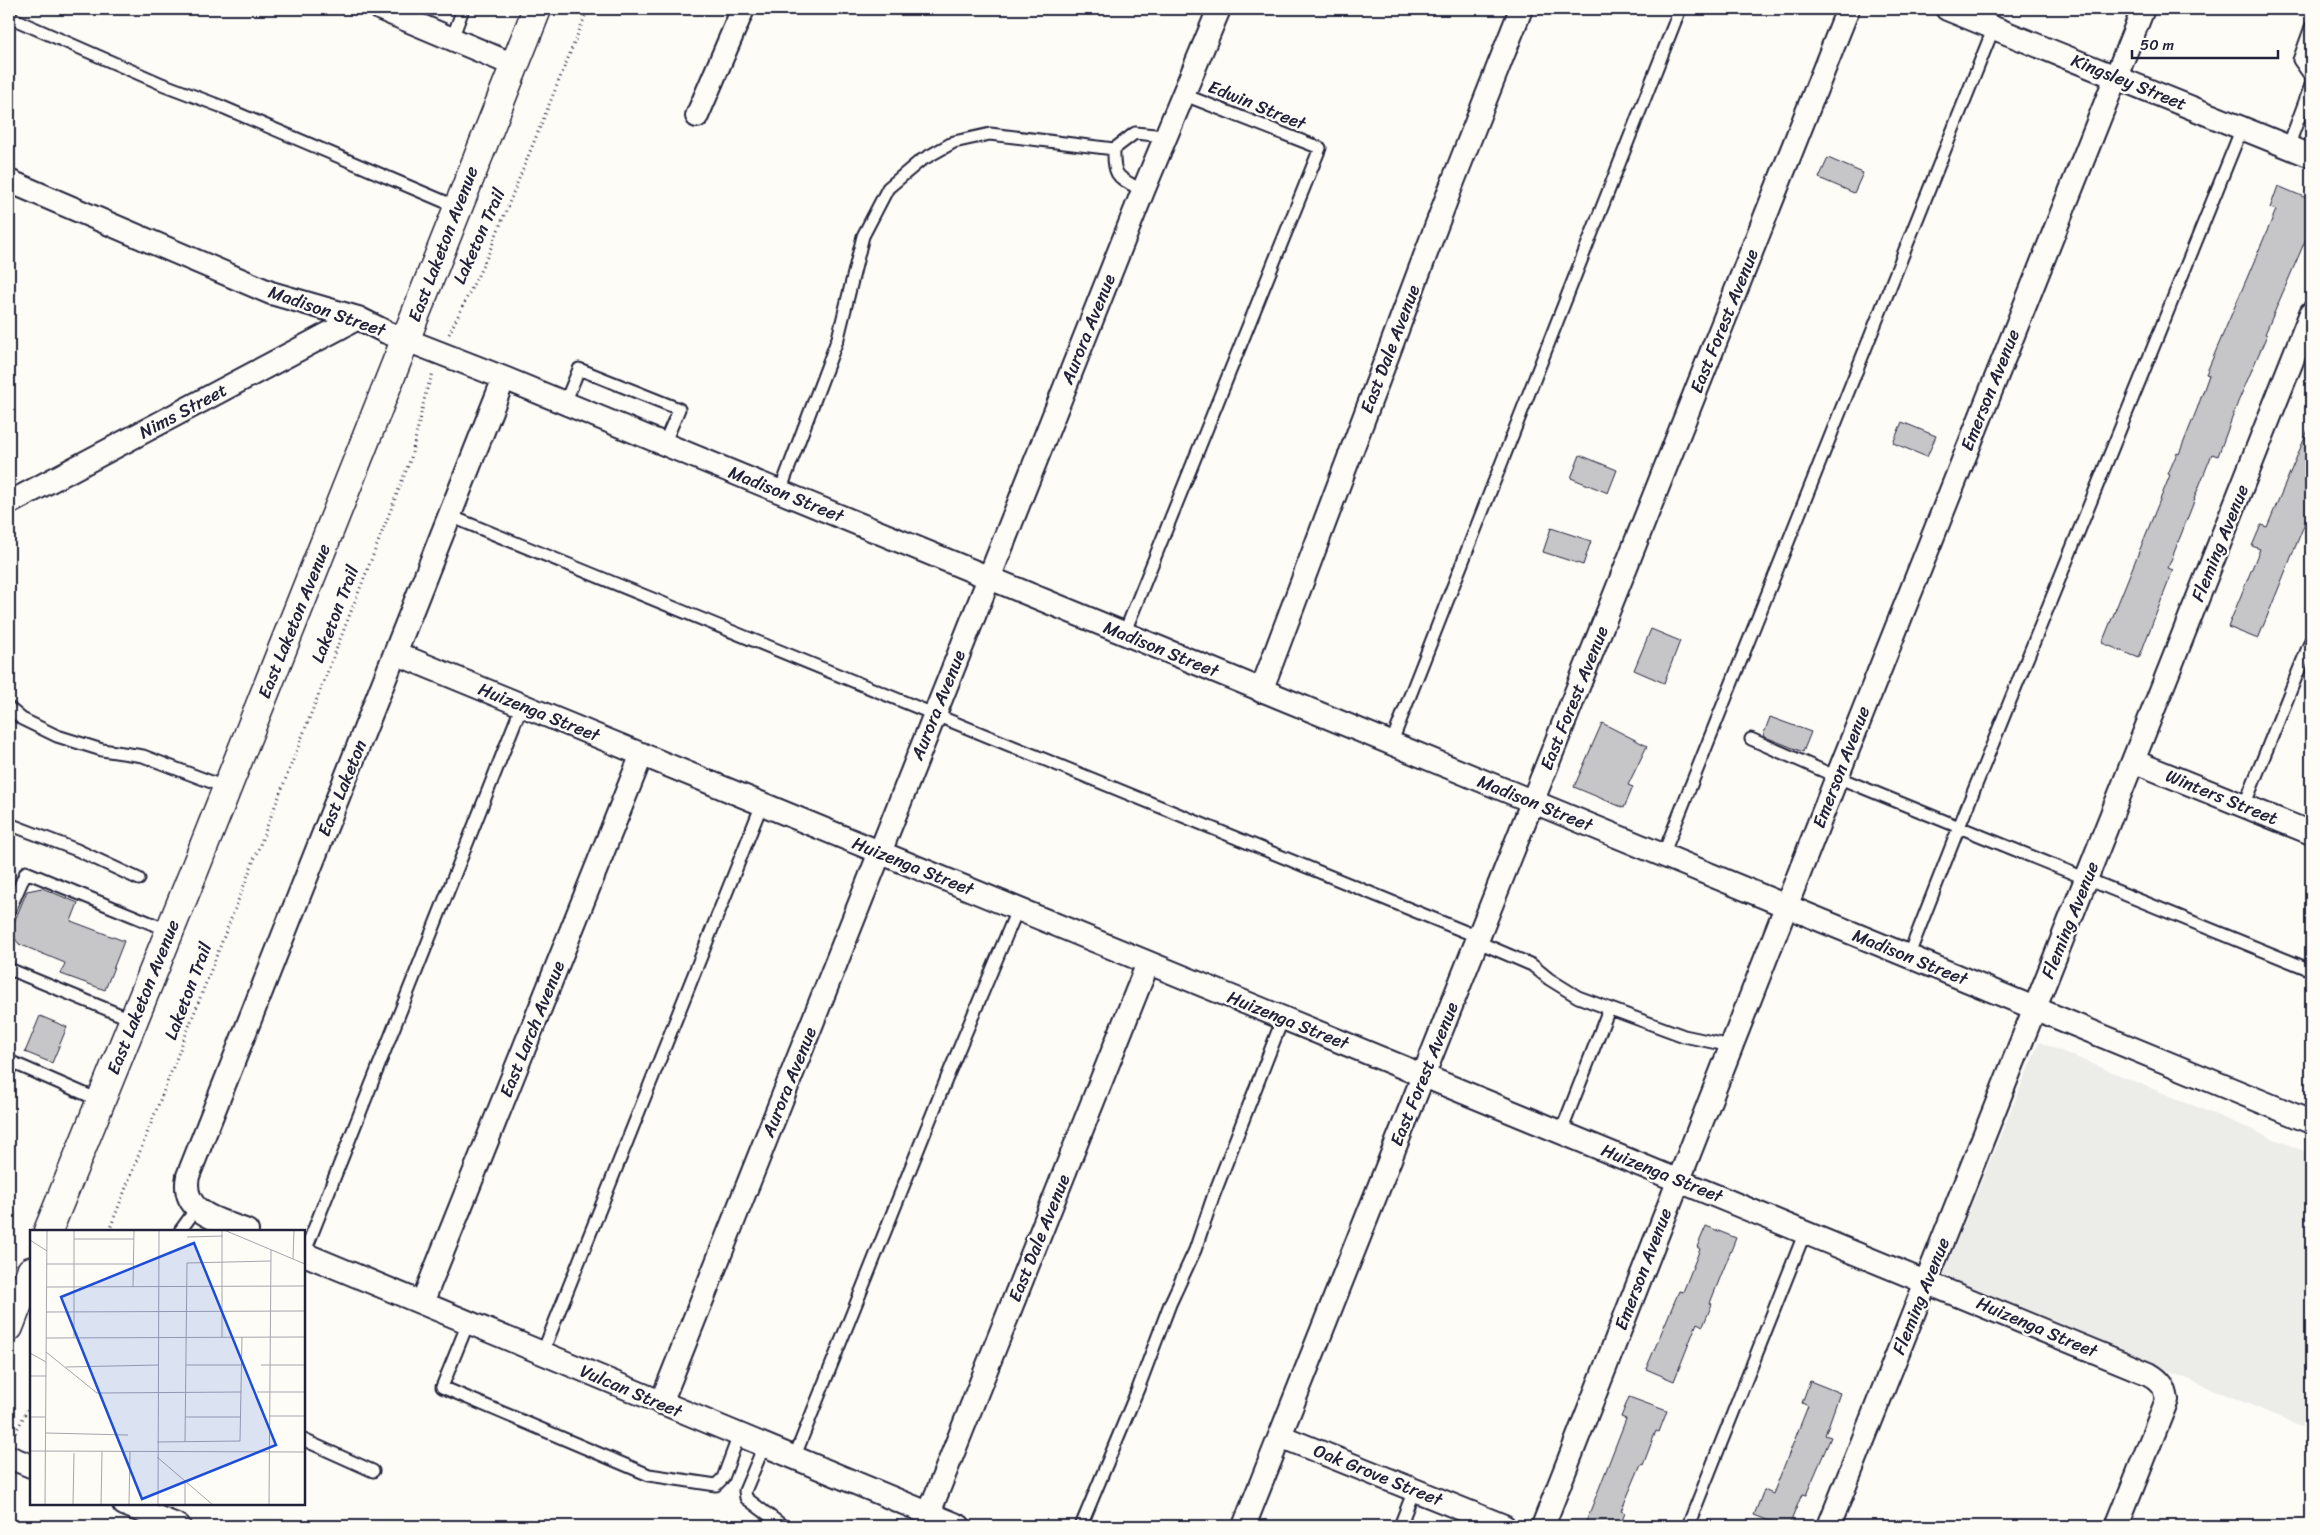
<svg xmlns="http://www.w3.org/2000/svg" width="2320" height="1535" viewBox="0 0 2320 1535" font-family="Sriracha,sans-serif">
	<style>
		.built { fill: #ecece9 }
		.building { fill: #c6c6c8; stroke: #22223b }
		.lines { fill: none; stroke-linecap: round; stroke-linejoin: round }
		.lane-casing { stroke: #22223b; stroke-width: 15 }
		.street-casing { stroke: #22223b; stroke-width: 26 }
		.secondary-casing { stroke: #22223b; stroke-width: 31 }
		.path { stroke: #22223b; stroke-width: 3; stroke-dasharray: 1 4; stroke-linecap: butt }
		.lane { stroke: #fdfcf7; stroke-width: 11 }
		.street { stroke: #fdfcf7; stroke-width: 22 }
		.secondary { stroke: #fdfcf7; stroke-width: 28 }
		.labels { text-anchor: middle; stroke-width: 5; stroke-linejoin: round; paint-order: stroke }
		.street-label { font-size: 18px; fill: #22223b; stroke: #fdfcf7 }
		.inset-road { fill: none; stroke: #a5a5ac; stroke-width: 1 }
		.view { fill: #1d4ed8; fill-opacity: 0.15; stroke: #1d4ed8; stroke-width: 2.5 }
		.inset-edge { fill: none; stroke: #22223b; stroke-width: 2.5 }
	</style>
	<rect width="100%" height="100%" fill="#fdfcf7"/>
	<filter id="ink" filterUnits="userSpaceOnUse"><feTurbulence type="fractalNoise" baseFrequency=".02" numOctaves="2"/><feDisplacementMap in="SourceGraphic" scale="10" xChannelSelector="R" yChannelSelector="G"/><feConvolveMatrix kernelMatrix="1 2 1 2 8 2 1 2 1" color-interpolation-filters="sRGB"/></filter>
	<g filter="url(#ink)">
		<!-- built -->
		<path class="built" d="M2039,1042L2311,1154V1430L1942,1277Z"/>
		<!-- building -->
		<path class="building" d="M1828,158L1863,173L1854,193L1819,178Z
			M2278,186L2311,200V219L2306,233L2308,234L2265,334L2267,335L2238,402L2218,456L2212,454L2194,499H2195L2168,568L2173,570L2139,658L2102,643L2170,475L2168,474L2177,453L2179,454L2197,409L2209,375L2206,374L2276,210L2270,208Z
			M1902,422L1936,436L1927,457L1893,443Z
			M2311,423V508L2258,639L2228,627L2260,549L2252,546L2261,525L2267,527Z
			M1580,455L1617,470L1608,493L1571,478Z
			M1551,528L1591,541L1583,565L1543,552Z
			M1651,629L1680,641L1664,683L1634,670Z
			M1770,717L1811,732L1803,752L1763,736Z
			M1602,723L1647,746L1628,785L1633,787L1624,808L1574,787Z
			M42,888L78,903L71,921L124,941L105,990L61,974L65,963L19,944L10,932L27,891Z
			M40,1016L67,1027L52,1063L25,1052Z
			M1706,1226L1736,1238L1710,1303L1712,1304L1703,1326L1697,1323L1674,1381L1646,1369L1679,1291L1683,1292L1700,1249L1697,1247Z
			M1810,1381L1840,1393L1825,1435L1831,1437L1806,1495L1802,1494L1789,1526H1782L1754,1515L1764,1490L1773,1494L1808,1406L1802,1403Z
			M1629,1397L1667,1411L1659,1432L1656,1431L1643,1465L1641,1464L1621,1511L1625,1513L1620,1526H1596L1586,1522L1626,1419L1621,1417Z"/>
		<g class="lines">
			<defs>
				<path id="lane" d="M9,17L162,84L220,106L457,207
					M2311,27L2299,60L2311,77
					M452,39L463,9
					M2288,147L2311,85
					M1114,149L1135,133L1165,136
					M565,403L579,369L679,409L664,444
					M780,491L838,338L863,236L888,188L920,161L954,142L990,134L1114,149C1113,179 1119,177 1143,191
					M450,516L1478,937
					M1124,634L1320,148L1182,94
					M9,708L22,719L57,736L102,750L143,756L227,788
					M1751,739L1837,777L1959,827L2242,128
					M1391,744L1680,9
					M2244,806L2311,640
					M9,824L77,850L139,879
					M1663,855L1994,27
					M9,911L26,872L170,931
					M1476,941L1532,965L1549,979L1578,997L1684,1036L1731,1046
					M1908,957L1959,827L2311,970
					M9,969L133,1020
					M9,1061L101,1101
					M1561,1132L1609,1009
					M180,1231L196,1209
					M304,1254L522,705
					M468,1323L442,1387L649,1475L716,1485L723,1478L739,1435
					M542,1354L762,804
					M304,1440L373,1471
					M764,1446L745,1491L746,1498L783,1526
					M794,1458L948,1075L1018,908
					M1081,1526L1138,1389L1170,1304L1195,1250L1213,1197L1283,1018
					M1400,1526L1414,1490
					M1688,1526L1805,1232"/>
				<path id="street" d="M381,9L514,65
					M1947,9L2311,156
					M697,116L743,9
					M9,181L271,293L358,318L386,332L504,378L2311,1122
					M9,503L358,318
					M395,653L2149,1374C2161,1381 2165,1387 2167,1400L2117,1526
					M1261,691L1454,179L1521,9
					M2133,761L2311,833
					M247,1231C220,1220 180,1214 188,1176L504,378
					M304,1254L959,1526
					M422,1303L642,754
					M661,1403L1143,191L1219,9
					M1280,1436L1504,1526
					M9,1457L31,1466
					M124,1504L179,1526
					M929,1513L1148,963
					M1244,1526L1848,9
					M1543,1526L1837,777L2143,9
					M1829,1526L2311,313"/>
				<path id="secondary" d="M48,1231L192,876L537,9
					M9,1327L31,1271"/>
			</defs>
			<!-- lane casing -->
			<use href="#lane" class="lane-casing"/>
			<!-- street casing -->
			<use href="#street" class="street-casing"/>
			<!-- secondary casing -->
			<use href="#secondary" class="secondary-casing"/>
			<!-- path -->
			<path class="path" d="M449,334L488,255L588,9
				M109,1231L411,458L426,392L433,373
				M13,1437L31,1403"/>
			<!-- lane -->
			<use href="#lane" class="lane"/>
			<!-- street -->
			<use href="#street" class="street"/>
			<!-- secondary -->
			<use href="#secondary" class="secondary"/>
		</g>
	</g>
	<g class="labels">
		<!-- street labels -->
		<g class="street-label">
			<text transform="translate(2129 82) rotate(22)" y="6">Kingsley Street</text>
			<text transform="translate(1257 105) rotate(22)" y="6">Edwin Street</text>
			<text transform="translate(479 236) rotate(-66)" y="6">Laketon Trail</text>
			<text transform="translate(443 244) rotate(-69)" y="6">East Laketon Avenue</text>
			<text transform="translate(327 311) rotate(19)" y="6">Madison Street</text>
			<text transform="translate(1724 321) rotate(-68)" y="6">East Forest Avenue</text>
			<text transform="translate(1088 329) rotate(-68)" y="6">Aurora Avenue</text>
			<text transform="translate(1390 349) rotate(-69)" y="6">East Dale Avenue</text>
			<text transform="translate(1990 390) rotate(-68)" y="6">Emerson Avenue</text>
			<text transform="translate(183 411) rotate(-28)" y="6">Nims Street</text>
			<text transform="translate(786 494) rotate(22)" y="6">Madison Street</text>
			<text transform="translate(2220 543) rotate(-68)" y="6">Fleming Avenue</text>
			<text transform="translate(335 614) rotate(-69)" y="6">Laketon Trail</text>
			<text transform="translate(294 621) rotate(-68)" y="6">East Laketon Avenue</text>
			<text transform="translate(1161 649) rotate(22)" y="6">Madison Street</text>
			<text transform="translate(1574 698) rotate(-68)" y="6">East Forest Avenue</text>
			<text transform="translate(938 705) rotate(-68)" y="6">Aurora Avenue</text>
			<text transform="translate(539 712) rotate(22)" y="6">Huizenga Street</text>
			<text transform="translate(1841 767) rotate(-69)" y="6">Emerson Avenue</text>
			<text transform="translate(342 788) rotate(-68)" y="6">East Laketon</text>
			<text transform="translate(2222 797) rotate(22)" y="6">Winters Street</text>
			<text transform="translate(1535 803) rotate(22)" y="6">Madison Street</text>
			<text transform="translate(913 866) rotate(22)" y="6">Huizenga Street</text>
			<text transform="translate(2070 920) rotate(-68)" y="6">Fleming Avenue</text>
			<text transform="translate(1910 957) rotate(22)" y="6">Madison Street</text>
			<text transform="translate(188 991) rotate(-69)" y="6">Laketon Trail</text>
			<text transform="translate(143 997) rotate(-68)" y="6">East Laketon Avenue</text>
			<text transform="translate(1288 1020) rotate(22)" y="6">Huizenga Street</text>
			<text transform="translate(532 1029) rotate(-68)" y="6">East Larch Avenue</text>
			<text transform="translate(1424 1074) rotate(-68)" y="6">East Forest Avenue</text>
			<text transform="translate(789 1082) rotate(-68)" y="6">Aurora Avenue</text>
			<text transform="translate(1662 1173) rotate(22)" y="6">Huizenga Street</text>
			<text transform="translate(1039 1238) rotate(-68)" y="6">East Dale Avenue</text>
			<text transform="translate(1643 1269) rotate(-69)" y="6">Emerson Avenue</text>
			<text transform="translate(1921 1296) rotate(-68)" y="6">Fleming Avenue</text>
			<text transform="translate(2037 1327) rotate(23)" y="6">Huizenga Street</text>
			<text transform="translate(631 1391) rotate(23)" y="6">Vulcan Street</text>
			<text transform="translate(1378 1475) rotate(22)" y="6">Oak Grove Street</text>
		</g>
	</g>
	<!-- overview -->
	<g transform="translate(30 1230)">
		<rect width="275" height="275" fill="#fdfcf7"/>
		<path class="inset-road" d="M192,0V107M194,0L275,34M157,7L193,6M44,9H104M0,10L17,21M263,29L264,0M16,34H103M17,57L275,56M103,57L104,0M16,82L275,81M16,108L275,107M44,108V0M16,122L67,163L211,162M0,123L16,132M156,135H211M231,135H275M36,137L128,135M0,146H16M227,162H275M239,186H275M0,187H16M155,187H211M16,203L98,205M127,212L210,211L212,107M155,212L157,33L241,31M0,221L275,222M127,227L183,275M155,251V275M15,275L17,0M43,275L44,223M71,275L72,222M99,275L100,222M128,275L129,0M239,275L241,20"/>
		<path class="view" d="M164,13L246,215L112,269L31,67Z"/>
		<rect width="275" height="275" class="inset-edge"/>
	</g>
	<!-- margin -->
	<rect width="2320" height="1535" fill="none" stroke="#fdfcf7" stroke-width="30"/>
	<rect x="15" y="15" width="2290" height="1505" fill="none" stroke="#22223b" stroke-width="2" filter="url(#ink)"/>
	<!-- scale -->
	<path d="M2132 50v8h146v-8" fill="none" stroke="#22223b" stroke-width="2.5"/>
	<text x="2140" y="50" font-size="15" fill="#22223b" stroke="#fdfcf7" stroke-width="4" paint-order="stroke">50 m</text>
</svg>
